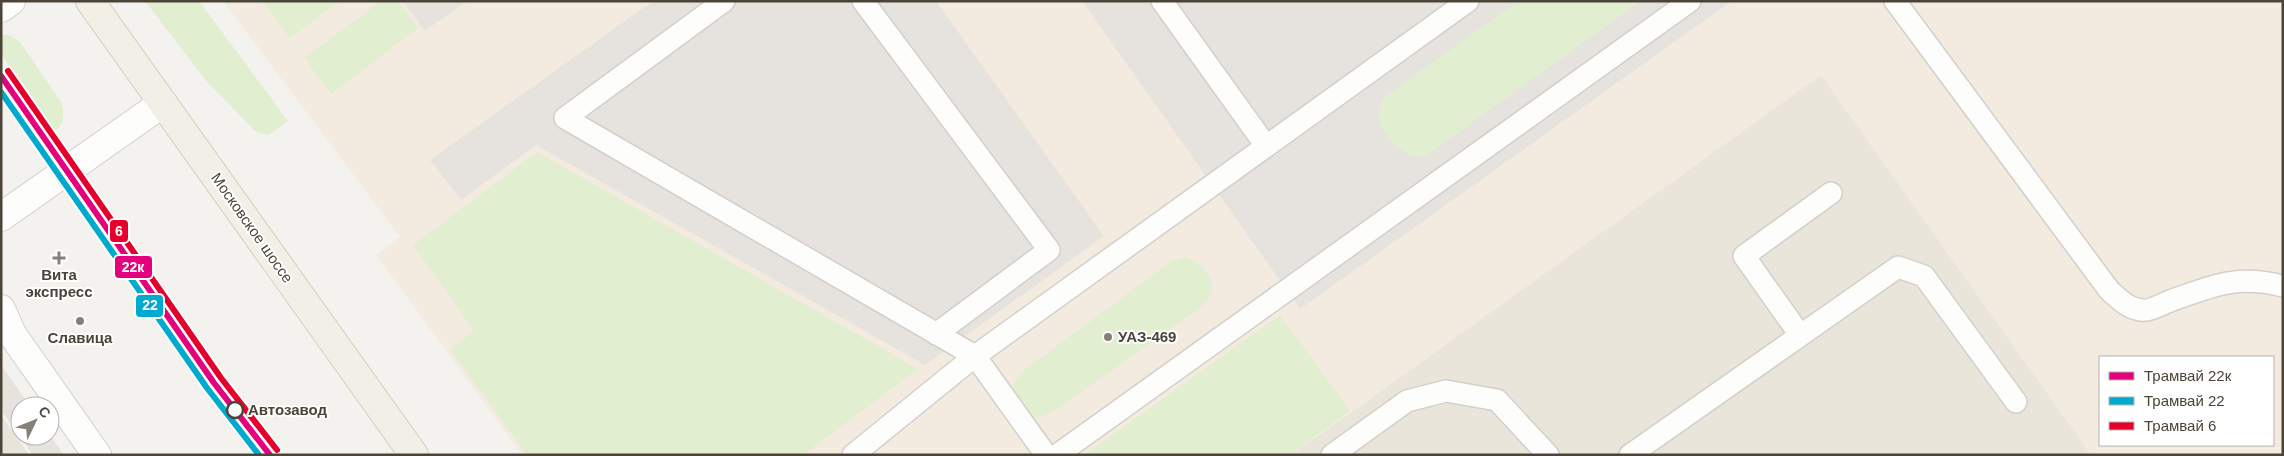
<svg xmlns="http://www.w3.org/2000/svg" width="2284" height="456" viewBox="0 0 2284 456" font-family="Helvetica,sans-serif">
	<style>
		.residential { fill: #e7e4dc }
		.commercial { fill: #f3ebdf; fill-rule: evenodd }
		.industrial { fill: #e6e2de }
		.education { fill: #eae5da }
		.green { fill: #e1eecf }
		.parking { fill: #e6e3df }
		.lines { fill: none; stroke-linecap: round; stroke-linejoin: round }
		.service-casing { stroke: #d2d0cb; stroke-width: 24 }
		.minor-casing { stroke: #d2d0cb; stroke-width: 30 }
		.tertiary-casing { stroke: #d2d0cb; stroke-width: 30 }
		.primary-casing { stroke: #d6cebb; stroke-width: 30 }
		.service { stroke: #fdfdfc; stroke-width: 21 }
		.minor { stroke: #fdfdfc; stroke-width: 28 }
		.tertiary { stroke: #fdfdfc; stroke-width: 28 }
		.primary { stroke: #f2efe6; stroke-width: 28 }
		.tram-1-casing { stroke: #fff; stroke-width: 10 }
		.tram-2-casing { stroke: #fff; stroke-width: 10 }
		.tram-3-casing { stroke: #fff; stroke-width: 10 }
		.tram-1 { stroke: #e5007d; stroke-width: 6 }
		.tram-2 { stroke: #00a9ce; stroke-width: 6 }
		.tram-3 { stroke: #e4002b; stroke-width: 6 }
		.poi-dot { fill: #868178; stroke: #fff; stroke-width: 2 }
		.stop-dot { fill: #fff; stroke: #4b4439; stroke-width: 2.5 }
		.labels { text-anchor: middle; stroke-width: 4; stroke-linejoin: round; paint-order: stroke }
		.street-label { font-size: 15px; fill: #4b4439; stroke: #fff }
		.poi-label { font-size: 15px; font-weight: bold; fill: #4b4439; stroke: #fff }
		.stop-label { font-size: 15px; font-weight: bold; fill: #4b4439; stroke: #fff; text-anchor: start }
		.line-badge { stroke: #fff; stroke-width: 2 }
		.badge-label { font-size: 14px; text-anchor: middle; font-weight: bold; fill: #fff }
	</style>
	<rect width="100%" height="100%" fill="#f4f2ee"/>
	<!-- residential -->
	<path class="residential" d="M1,416L5,421L29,455H1Z"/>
	<!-- commercial -->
	<path class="commercial" d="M223,1H1082L1300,309L1732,1H2283V455H2091L1821,75L1291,455H522L376,255L400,237ZM2100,357H2273V445H2100Z"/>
	<!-- industrial -->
	<path class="industrial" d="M1082,1H1732L1300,309Z"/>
	<!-- education -->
	<path class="education" d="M1821,75L2091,455H1291L1353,411Z"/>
	<!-- green -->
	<path class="green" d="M145,1H199L288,121L268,135L256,132L207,82Z
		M262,1H340L290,38Z
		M381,1H398L418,28L331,94L304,58Z
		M1518,1H1641L1426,156C1399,162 1366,120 1384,97Z
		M1,35H10L20,42L61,102C65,114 65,123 54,132L1,54Z
		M537,152L918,369L803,455H527L450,349L474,331L413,245Z
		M1185,257C1198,261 1213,273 1212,289C1212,297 1204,304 1199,309L1053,412L1039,417L1026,413L1013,391L1016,380L1024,370L1172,261Z
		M1280,315L1350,411L1289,455H1084Z"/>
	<!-- parking -->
	<path class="parking" d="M403,1H467L425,31Z
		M653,1H936L1104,236L925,365L536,145L461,200L430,160Z
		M1,365L30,406H20V436L50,435L64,455H33L1,410Z"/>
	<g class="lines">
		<defs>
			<path id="service" d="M724,1L565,118L975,356L1046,455
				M863,1L1049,250L936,334
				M1162,1L1266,146
				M1895,1L2109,290C2119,299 2127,308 2141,310C2149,312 2162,304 2170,301C2212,286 2237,274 2283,286
				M1800,335L1744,256L1831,193
				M853,455L975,356L1468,1
				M1057,455L1690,1
				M1332,455L1407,401L1446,391L1497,400L1548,455
				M1630,455L1898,267L1924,276L2016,402"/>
			<path id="minor" d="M1,309L12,334L97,455"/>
			<path id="tertiary" d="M1,8L11,1
				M1,217L163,103"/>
			<path id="primary" d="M90,1L414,455"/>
		</defs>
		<!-- service casing -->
		<use href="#service" class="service-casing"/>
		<!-- minor casing -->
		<use href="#minor" class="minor-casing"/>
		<!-- tertiary casing -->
		<use href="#tertiary" class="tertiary-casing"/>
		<!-- primary casing -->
		<use href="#primary" class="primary-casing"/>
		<!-- service -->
		<use href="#service" class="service"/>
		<!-- minor -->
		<use href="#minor" class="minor"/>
		<!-- tertiary -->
		<use href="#tertiary" class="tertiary"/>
		<!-- primary -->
		<use href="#primary" class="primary"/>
		<defs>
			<path id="tram-1" d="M1,76L214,383L270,455"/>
			<path id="tram-2" d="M1,92L207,388L259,455"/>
			<path id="tram-3" d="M8,71L221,378L277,450"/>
		</defs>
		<!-- tram-1 casing -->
		<use href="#tram-1" class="tram-1-casing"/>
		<!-- tram-2 casing -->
		<use href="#tram-2" class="tram-2-casing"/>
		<!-- tram-3 casing -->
		<use href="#tram-3" class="tram-3-casing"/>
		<!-- tram-1 -->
		<use href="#tram-1" class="tram-1"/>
		<!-- tram-2 -->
		<use href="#tram-2" class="tram-2"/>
		<!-- tram-3 -->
		<use href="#tram-3" class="tram-3"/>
	</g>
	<!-- markers -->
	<g class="poi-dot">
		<path d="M56.5 250.5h5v5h5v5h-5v5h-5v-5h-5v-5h5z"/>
		<circle cx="80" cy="321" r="5"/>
		<circle cx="1108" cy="337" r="5"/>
	</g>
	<circle class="stop-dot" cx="235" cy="410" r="8"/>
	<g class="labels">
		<!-- street labels -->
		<g class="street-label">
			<text transform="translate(252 228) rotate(55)" y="5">Московское шоссе</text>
		</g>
		<!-- poi labels -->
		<g class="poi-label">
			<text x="59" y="280">Вита<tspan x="59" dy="17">экспресс</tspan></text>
			<text x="1118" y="342" text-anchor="start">УАЗ-469</text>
			<text x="80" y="343">Славица</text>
		</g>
		<!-- stop labels -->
		<g class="stop-label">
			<text x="248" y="415">Автозавод</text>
		</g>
	</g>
	<g class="line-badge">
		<rect x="109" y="219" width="20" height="24" rx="5" fill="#e4002b"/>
		<rect x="114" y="255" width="39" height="24" rx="5" fill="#e5007d"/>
		<rect x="135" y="294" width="29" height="24" rx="5" fill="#00a9ce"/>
	</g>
	<g class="badge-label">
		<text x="119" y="236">6</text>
		<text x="133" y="272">22к</text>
		<text x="150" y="310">22</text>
	</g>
	<!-- border -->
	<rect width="2284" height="456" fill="none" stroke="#4b4439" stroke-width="5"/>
	<!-- legend -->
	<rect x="2099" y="356" width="175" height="90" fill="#ffffff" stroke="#b7b4b0"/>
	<rect x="2109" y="372" width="25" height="8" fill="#e5007d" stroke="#b7b4b0"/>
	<text x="2144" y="381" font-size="15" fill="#4b4439">Трамвай 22к</text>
	<rect x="2109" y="397" width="25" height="8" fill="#00a9ce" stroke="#b7b4b0"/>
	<text x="2144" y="406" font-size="15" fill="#4b4439">Трамвай 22</text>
	<rect x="2109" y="422" width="25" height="8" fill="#e4002b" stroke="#b7b4b0"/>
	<text x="2144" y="431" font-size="15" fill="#4b4439">Трамвай 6</text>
	<!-- north arrow -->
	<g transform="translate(35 421) rotate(47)"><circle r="24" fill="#ffffff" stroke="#b7b4b0"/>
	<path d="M0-4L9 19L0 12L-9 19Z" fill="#868178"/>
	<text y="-8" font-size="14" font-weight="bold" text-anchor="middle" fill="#4b4439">С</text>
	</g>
</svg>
